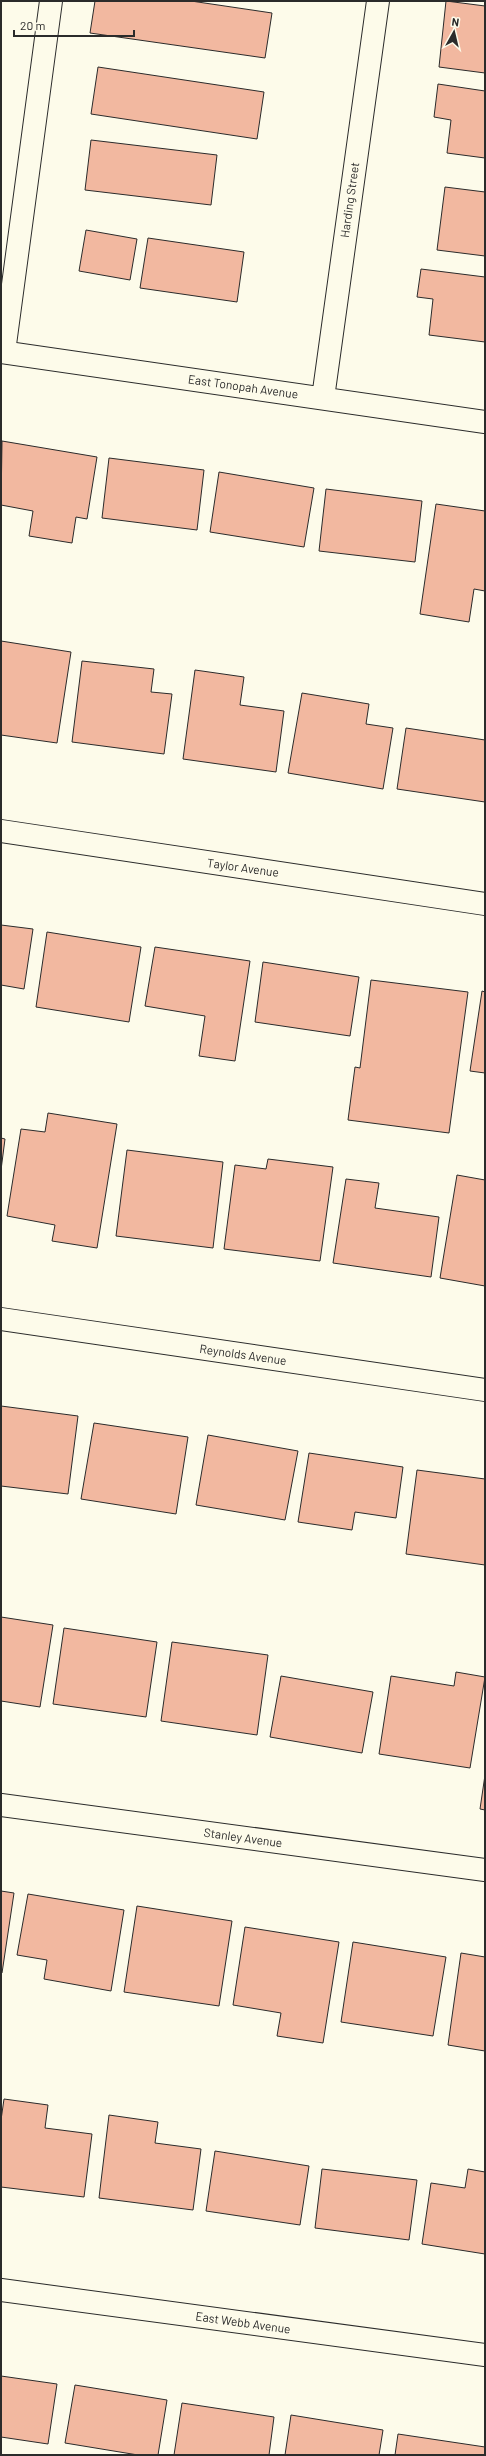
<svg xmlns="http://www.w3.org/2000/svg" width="486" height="2456" viewBox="0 0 486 2456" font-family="Barlow,sans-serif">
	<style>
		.building { fill: #f2b8a0; stroke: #2b2b2b }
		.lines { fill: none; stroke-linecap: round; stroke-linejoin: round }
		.minor-casing { stroke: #2b2b2b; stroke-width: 24 }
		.minor { stroke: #fdfbea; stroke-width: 22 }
		.labels { text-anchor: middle; stroke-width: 3; stroke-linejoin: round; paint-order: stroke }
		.street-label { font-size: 12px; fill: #2b2b2b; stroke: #fdfbea }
	</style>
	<rect width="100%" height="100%" fill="#fdfbea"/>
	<!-- building -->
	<path class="building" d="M95,1H191L272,13L265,58L90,33Z
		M446,1L485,6V73L439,67Z
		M98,67L264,92L257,139L91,114Z
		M438,84L485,91V158L447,153L451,120L434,117Z
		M91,140L217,155L211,205L85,190Z
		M445,187L485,192V256L437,250Z
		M86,230L137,239L130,280L79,271Z
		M148,238L244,252L237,302L140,288Z
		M421,269L485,277V342L429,335L433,299L417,297Z
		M2,441L97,457L87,519L76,517L72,543L29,536L33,511L1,505Z
		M109,458L204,470L197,530L102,518Z
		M219,472L314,488L304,547L210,532Z
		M326,489L422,501L415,562L319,551Z
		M436,504L485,511V591L474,589L469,622L420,614Z
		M1,641L71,652L57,743L1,735Z
		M82,661L154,669L151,692L172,694L164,754L72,742Z
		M195,670L244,677L240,705L284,711L276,772L183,759Z
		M302,693L369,704L366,724L393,728L383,789L288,773Z
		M406,728L485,740V802L397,789Z
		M1,925L33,929L24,989L1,985Z
		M47,932L141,947L129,1022L36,1007Z
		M155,947L250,961L235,1061L199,1056L205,1016L145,1006Z
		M263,962L359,977L350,1036L255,1022Z
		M371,980L468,992L449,1133L348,1120L355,1067L360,1068Z
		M482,991L485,992V1073L470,1071Z
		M48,1113L117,1124L97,1248L52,1241L55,1225L7,1216L21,1129L45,1132Z
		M1,1138L5,1139L1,1170Z
		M127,1150L223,1162L213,1248L116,1236Z
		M268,1159L333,1167L320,1261L224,1249L235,1165L266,1169Z
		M457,1175L485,1180V1286L440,1278Z
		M346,1179L379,1183L375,1208L439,1217L431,1277L333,1263Z
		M1,1406L78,1416L68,1494L1,1486Z
		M94,1423L188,1437L176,1514L81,1499Z
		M208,1435L298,1451L285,1520L196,1505Z
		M309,1453L403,1467L396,1518L355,1512L352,1530L298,1522Z
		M417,1470L485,1479V1565L406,1554Z
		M1,1617L53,1625L40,1707L1,1701Z
		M64,1628L157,1642L146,1717L53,1704Z
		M172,1642L268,1655L257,1735L161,1721Z
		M456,1672L485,1677L470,1768L379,1754L391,1676L454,1686Z
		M281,1676L373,1692L362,1753L270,1737Z
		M485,1775V1810L480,1809Z
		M1,1891L14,1893L2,1973H1Z
		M28,1894L124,1910L111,1991L44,1979L47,1960L17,1955Z
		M137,1906L232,1921L219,2006L124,1992Z
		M245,1927L339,1942L323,2043L277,2036L281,2013L233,2005Z
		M353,1942L446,1957L433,2036L341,2022Z
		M461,1953L485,1957V2051L448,2045Z
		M4,2099L48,2105L45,2128L92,2134L84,2197L1,2187V2120Z
		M109,2115L158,2122L155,2143L201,2149L193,2210L99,2198Z
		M215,2151L309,2166L300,2225L206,2211Z
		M322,2169L417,2180L409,2240L315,2228Z
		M468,2169L485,2172V2254L422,2244L431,2183L465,2188Z
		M1,2376L57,2384L48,2444L1,2437Z
		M75,2385L167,2400L158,2455H138L65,2443Z
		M182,2403L274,2417L269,2455H174Z
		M291,2415L383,2430L379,2455H285Z
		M398,2434L485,2447V2455H395Z"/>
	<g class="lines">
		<defs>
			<path id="minor" d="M1,352L485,422
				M4,352L51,1
				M323,398L378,1
				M1,831L485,904
				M1,1319L485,1390
				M1,1805L485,1870
				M1,2290L485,2355"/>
		</defs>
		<!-- minor casing -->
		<use href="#minor" class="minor-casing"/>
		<!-- minor -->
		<use href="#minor" class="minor"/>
	</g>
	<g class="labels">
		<!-- street labels -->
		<g class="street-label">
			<text transform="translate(350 200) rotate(-82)" y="4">Harding Street</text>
			<text transform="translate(243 387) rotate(8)" y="4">East Tonopah Avenue</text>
			<text transform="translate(243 868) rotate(8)" y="4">Taylor Avenue</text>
			<text transform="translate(243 1355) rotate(8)" y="4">Reynolds Avenue</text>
			<text transform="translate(243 1838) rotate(8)" y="4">Stanley Avenue</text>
			<text transform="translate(243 2323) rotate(8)" y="4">East Webb Avenue</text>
		</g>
	</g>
	<!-- border -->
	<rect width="486" height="2456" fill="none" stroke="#2b2b2b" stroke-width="4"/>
	<!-- north arrow -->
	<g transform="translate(454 32) rotate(8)" stroke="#fdfbea" stroke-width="3" paint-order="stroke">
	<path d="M0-3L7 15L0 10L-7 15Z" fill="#2b2b2b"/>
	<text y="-6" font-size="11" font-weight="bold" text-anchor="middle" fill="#2b2b2b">N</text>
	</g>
	<!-- scale -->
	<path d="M14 30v6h120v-6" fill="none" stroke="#2b2b2b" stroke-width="2"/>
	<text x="20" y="30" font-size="12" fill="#2b2b2b" stroke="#fdfbea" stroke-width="3" paint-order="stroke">20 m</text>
</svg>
